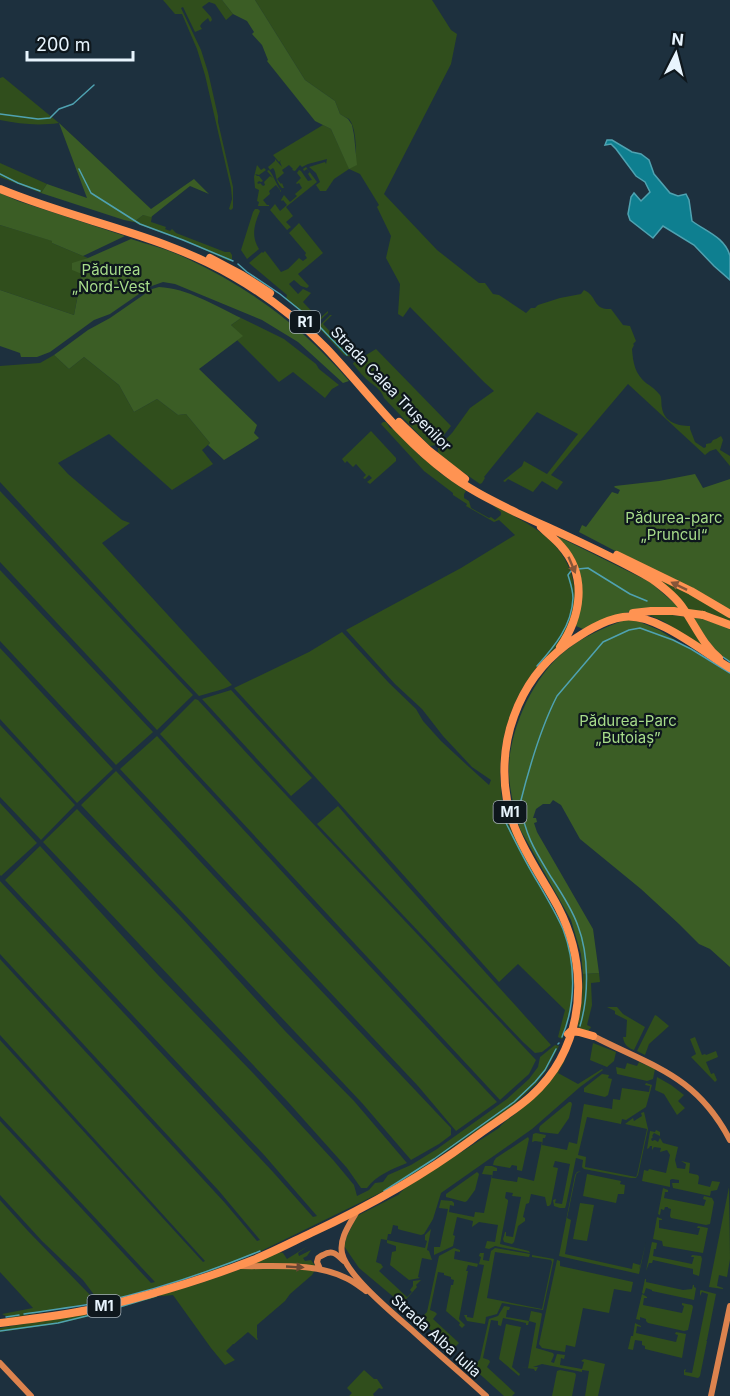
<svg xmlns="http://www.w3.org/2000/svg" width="730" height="1396" viewBox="0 0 730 1396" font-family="Inter,sans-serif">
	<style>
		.green { fill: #304e1c }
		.forest { fill: #3b5d25 }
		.water { fill: #0e7f90; stroke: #4fa2b1; stroke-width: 1.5 }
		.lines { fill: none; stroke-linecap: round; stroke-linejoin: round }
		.stream { stroke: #4fa2b1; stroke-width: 1.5 }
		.major { stroke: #dd834e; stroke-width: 6 }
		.highway { stroke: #ff9352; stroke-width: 8 }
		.highway-bridge { stroke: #ff9352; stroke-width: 8 }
		.oneway { fill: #865538 }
		.oneway2 { fill: #6b4833 }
		.labels { text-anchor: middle; stroke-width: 4.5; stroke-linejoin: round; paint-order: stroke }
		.shield { fill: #0e171d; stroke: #a7b2ba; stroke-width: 1.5 }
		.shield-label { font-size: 14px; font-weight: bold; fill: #e8f4fd }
		.park-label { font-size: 15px; fill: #a7dc8a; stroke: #0e171d }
		.street-label { font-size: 15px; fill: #e8f4fd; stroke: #0e171d }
	</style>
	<rect width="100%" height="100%" fill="#1d303e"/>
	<!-- green -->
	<path class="green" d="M163,0H222L233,14L226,20L215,4L209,2L202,7L211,17L212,20L210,22L208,18L202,23L200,26L202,29L195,32L183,7L181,8L201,50L208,72L218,116V122L233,187V208L231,210L229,209L232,199L231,188L205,75L197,49L182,14H175Z
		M255,0H432L451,30L457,34L451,64L384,194L437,250L479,283H485L493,294L499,295L526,313L531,308H535L538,305L560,298L581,294L584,290C598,296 592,310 611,309L623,325L630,326L636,341L633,344L634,345L632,349C633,363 635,374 646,383C651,386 656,390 660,395C662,398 661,404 662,408C664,422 678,426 690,426V429L695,442L704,448L706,447V444L711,443L713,440L716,439L721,436L723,440L720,450L730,456V466L716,449L710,451L705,455L628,384L551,475L563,482L557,490L542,481L533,492L508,479L505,482L503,481L522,466L524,461L547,474L578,434L537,412L484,477L485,478L482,483L480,484L457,468L438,453V447L452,433L470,408L494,391L484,382L410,307L403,317L398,314L400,284L386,258L391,236L377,207L379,205L360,174L349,169L334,179L326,191H320L316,185L320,182L316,173L309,167L325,162L326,164L327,159L308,164L302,167L300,165L295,171L292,170L293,169L289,165L282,170L284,173L277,179L281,184L282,183L284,188H282C274,180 277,172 273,168L270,170L268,167L275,161V159L282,167L280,162L281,160L279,162L273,155L323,125L331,129L349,168L356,165C356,154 357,128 349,119C347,118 341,115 340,114L335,101L305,80Z
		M3,77L59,123C38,126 20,124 0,120V78Z
		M0,163L47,184L41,193L0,177Z
		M257,165L261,170L264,168L266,170L259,175L255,174L257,176H259L263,181L261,182L259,181L257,183L259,184L260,183L263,186L265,185L264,182L270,176L273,178L267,171L269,170C274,176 276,184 281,191L280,192V190L276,185L269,191L270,194L263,200L267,205H269V206H258L259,202L257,201L259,190L255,188L254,177Z
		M306,167L317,182L286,207L293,216L286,222L291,227L287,230L270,210L275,204L280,211L287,205L283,200L282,201L281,200L284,195L290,202L297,196L295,194L302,188L299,183L297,184L296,183L301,178L297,173L299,170L301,171L308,181L312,180L308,174L310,172L307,169L304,171L303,169Z
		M255,209H258L260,211C254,225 251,236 259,249L247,259L241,250L253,212Z
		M143,215L152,216L151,222L166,227L165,229L170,231L172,229L176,233L225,252H230L232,255V259L229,261L185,241L140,225L134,222Z
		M299,223L323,253L298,274L309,286L307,288L301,286L294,280L289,284L298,294L303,289L311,293L303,302L319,319L328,311V313L316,324L314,323L286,299L287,295L249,263L262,252L263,253L265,251L281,272L288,269L299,258L303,261L307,258L305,255L306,253L289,233Z
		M0,225L53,241L52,243L88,258L72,264L82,273L74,315L0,290Z
		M330,315H332L323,324L336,338L345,329L343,333L354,345L352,349L354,351L357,349L359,352C354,355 350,358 344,355L319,328V326Z
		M241,318L284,339L316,364L319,369L339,385L332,389L325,398L293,372L279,382L237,340L242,336L231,325Z
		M376,349L451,426L436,445L430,446L426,442L384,398C381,390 377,388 371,383C364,378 358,370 353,364V363Z
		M54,355L69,369L84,357L119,385L134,412L157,399L178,415L186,414L210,443L202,450L213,464L172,490L109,434L58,463L68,474L122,520L130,523L102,543L232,685C221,691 211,692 199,696L136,630L0,482V366L40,363Z
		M383,422H386L390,428L394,429L420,456L430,463L440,473L466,491L464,494V498L469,501L471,508L489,518L491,517L495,520L501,515V512L492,505C532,525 571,543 575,593C576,607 571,624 564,636C556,649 544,659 534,671C511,701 499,740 500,777C501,790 502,806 506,818C509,826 514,835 518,843C524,853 529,865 535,875C545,894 557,912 565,932C578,966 575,1004 562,1039L558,1037L565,1010L518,964L499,982L339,803L234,688L309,652L342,632L389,683L416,709L423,721L441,741L469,767L489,785L491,780L472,767L443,736L422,709L395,684L346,630L461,568L515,535L499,520L494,522L466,506L467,504L453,495V493L424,471L381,424Z
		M371,431L396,458V461L370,484L367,482L372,478L369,475L365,479L363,478L366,475L356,464L353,467L347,461L345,463L342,459Z
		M0,491L193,695L157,730L0,562Z
		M640,569L688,593L730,617V622L689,610Z
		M0,570L153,732L116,765L0,641Z
		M649,615H672L686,617L706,649L663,621Z
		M0,648L113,769L77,803L0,719Z
		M231,690L312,778L291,796L202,699Z
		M195,699L198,700L253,760L536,1060L529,1074L500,1100L160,734Z
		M0,725L75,805L41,840L0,797Z
		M157,736L323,916L497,1102L456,1131L418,1086L120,769Z
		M116,771L295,963L451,1128V1135L439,1144L411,1160L362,1103L81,805Z
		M0,803L37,843L1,876L0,875Z
		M338,806C407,887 480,966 551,1045L542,1052L535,1053L523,1042L317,824Z
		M77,809L181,917L286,1032L354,1101L407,1163C393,1169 376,1175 367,1188H361L347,1168L288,1102L43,842Z
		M40,846L158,975L253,1073L334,1161L354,1185L357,1196L369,1190L375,1183L383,1182L388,1175L411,1165L437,1149L507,1099L529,1079L538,1067L540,1057L555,1045L559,1046L547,1069L536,1084L511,1107L415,1173L386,1190L257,1253L214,1270L118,1298L10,1318L2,1314L33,1308L0,1272V1200L28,1231L92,1297L95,1296L83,1280L42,1241L0,1195V1121L151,1283L155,1282L0,1116V1040L203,1262L205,1261L0,1035V959L225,1203L257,1241L260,1240L219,1191L0,954V881L273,1172L313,1217L317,1216L265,1156L5,880Z
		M599,973L600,982L591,983L592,1005L587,1025L591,1027L590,1029L586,1028L589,1029V1032L579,1028L578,1025L582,999L583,974Z
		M607,1007H617L623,1014L645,1027L634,1050C628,1048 624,1045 623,1037H626L627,1020L615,1014V1011Z
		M655,1015L657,1016L669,1026L649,1044L645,1055L637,1051Z
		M695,1037L702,1055L705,1054L706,1055L716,1051L718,1057L706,1062L711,1074L714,1073L717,1080L715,1082L691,1057L696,1054L690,1039Z
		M593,1043L616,1052L614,1061L607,1067L590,1060Z
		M564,1059L565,1060L558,1073L578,1084L602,1069L603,1070L580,1087L532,1129L441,1193L433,1219L424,1234L421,1235L401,1230L398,1229V1226L393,1225L391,1234H388L387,1240L425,1248L427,1241L425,1240V1235L431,1229L427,1250L429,1251L432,1260L422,1258L418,1277L420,1278L409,1280L390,1265L392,1252L396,1251V1246L387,1243V1240L381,1239L376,1262L381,1264L383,1267L379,1271L407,1297L412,1292L410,1290L413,1286V1281L421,1280L416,1285L417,1287L402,1304L359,1268L344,1246L347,1236L357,1216L398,1195L404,1189L499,1128C505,1120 514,1116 521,1109C539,1095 551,1077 564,1059Z
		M639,1062L655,1069L653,1079L647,1081L617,1074L616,1067L625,1069L627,1063L637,1066Z
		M602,1074L609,1075L608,1078L612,1079L608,1095L605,1097L584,1092V1088Z
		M657,1077L671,1085L684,1095L678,1101L685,1108L677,1115L664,1094L655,1090Z
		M646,1083L652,1085L646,1107L626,1120L622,1119L621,1124L587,1117L578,1155L586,1157L585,1167L636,1177L637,1175L647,1129L625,1124L633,1118L634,1121L642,1116L641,1113L644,1112L648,1129L638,1175L636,1178H631L584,1169L582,1167L583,1160L576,1158L566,1205L565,1208H560L554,1206L553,1200L556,1199L555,1203L562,1204L570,1164L555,1161L553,1167L558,1168L551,1204L549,1206H547L545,1197L531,1194L529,1203L526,1204L523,1217L525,1218V1221L518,1226L514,1242L512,1244L504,1242L503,1239L505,1232H506V1236L513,1237L521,1197L512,1196L513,1193L506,1192L505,1198L508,1200V1202L500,1244L529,1251L530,1253L495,1246L489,1249L485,1248L487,1241L495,1242L498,1225L479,1222L472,1227L473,1221L457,1217L453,1235L455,1236L453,1246L434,1255V1247H440L448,1209L439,1208L441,1200L452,1201L454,1203V1206L450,1205L449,1212L474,1217L475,1212L484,1213L492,1175L482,1174L485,1166H492L497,1168V1171H493L492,1178L517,1182L518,1177L534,1181L542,1142L535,1141L532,1142L533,1134L536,1133L546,1135L545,1138H543L542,1145L567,1150L569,1142L577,1144L584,1104L612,1109L613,1099L620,1100L622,1088L649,1092L650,1086L645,1085Z
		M569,1102H571L572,1104L569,1118L558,1134L540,1132L539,1129L540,1126Z
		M656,1130L660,1132V1136L654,1133L652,1136L653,1137L651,1139L652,1141L655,1140L658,1142L660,1138L663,1143L678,1147L675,1160L677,1168L685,1169L686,1164L681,1161L690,1163L689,1173L698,1175L699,1177L698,1184L710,1187L712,1181L720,1182L717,1190L711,1191L710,1196L673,1188L672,1183H679V1180L672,1179L670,1180V1187L642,1181L644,1170L648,1171L649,1169L666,1173L670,1155L667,1150L660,1152L661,1148L654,1147L652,1150V1146H650L649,1148L647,1149L650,1131L655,1132Z
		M528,1137L529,1139L522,1171L517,1170V1166L512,1165L510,1168L493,1165L494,1161L496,1158Z
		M581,1171L577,1173L576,1175L567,1218L571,1220L565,1254L632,1269L633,1263L640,1265L639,1271L646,1242L639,1274L559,1256L575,1175L577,1172Z
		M477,1172L479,1174L475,1190L467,1201L465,1202L446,1197V1194Z
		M587,1174L621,1181L620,1184L625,1185L624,1194H618L616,1203L583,1196Z
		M729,1187L730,1259L727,1277L719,1275L717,1286L723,1288V1289L709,1287Z
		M663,1188L668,1190V1192H665L664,1198L704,1206L706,1200L703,1199L704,1196L712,1198L714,1202L710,1224L706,1225L671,1218L670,1216L671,1209L668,1208V1207H665L664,1210L661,1209L660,1215L658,1214Z
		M580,1203L594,1205L587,1241L573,1239Z
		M657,1217L662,1219V1220H659V1228L698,1235L700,1228H697L698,1226L708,1228L703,1253L663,1246L662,1241L653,1239Z
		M652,1242L657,1243L656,1249H654L653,1256L692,1264L694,1257H691L692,1255L701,1256L702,1259L699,1276L693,1274V1269L653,1260L652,1263H649L646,1271Z
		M308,1246L298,1253L299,1256L311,1250L307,1256L303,1258L305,1261L311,1260L316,1267L249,1265L279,1252L283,1253L287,1259Z
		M454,1248L460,1250V1252L455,1251L454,1259L479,1264L481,1257L479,1256L480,1253H484L483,1260L489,1261L491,1251L495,1248L530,1254L529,1257L495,1252L487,1298L542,1309L552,1262L551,1260L532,1257V1255L554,1259L543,1310L502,1303L497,1314L486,1317L485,1324L467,1321L464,1315H467V1317L473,1318L484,1265L478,1264L477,1267L468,1265L466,1271H468L459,1319L465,1325L462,1328L459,1325L460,1323L446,1311L451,1285H453L454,1280L451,1279V1277L444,1275V1273L438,1272L430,1310L435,1312L437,1314L433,1319L459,1343L453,1349L419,1320L427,1312L439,1256Z
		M557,1260L560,1261V1266L633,1282L631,1292L614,1289L609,1313L583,1308L575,1347L566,1345L565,1352L542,1348L539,1344Z
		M241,1269H304L315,1270L312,1275L290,1294L285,1301L257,1325V1338L258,1339L257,1340L248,1332L234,1344H233L226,1351L235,1360L225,1365L211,1348L173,1295L161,1296L160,1295L198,1284Z
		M645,1279H646V1282L683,1290L692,1289L693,1285H694V1287L696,1288L694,1300L652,1291V1290L646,1288L644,1294L642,1293Z
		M701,1290L716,1294L707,1340L706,1341H707L700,1376L698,1378L684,1375V1370L686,1369L685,1372L692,1373L708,1294L702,1292L700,1296V1291Z
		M642,1294L647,1297V1298H644L643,1305L682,1313L684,1306L682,1305V1303L692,1305L693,1307L688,1330L684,1331L648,1323L646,1321V1319L640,1317V1320L636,1319Z
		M156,1296L157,1297L83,1318L56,1324L0,1332V1328L87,1313Z
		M504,1306L510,1307L509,1310H507L506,1317L529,1321L531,1311L541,1313L542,1314L536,1348L553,1353L554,1355L551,1362L554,1363L557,1354L565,1355L564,1359L561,1358L560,1365L582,1369L584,1362L581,1361L584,1359L605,1364L598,1396H585L589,1371L582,1370V1372L542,1364L533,1367H538L536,1371H535L534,1369L519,1367L528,1368L536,1323L529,1321L528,1325H526V1323L503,1318L501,1326L498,1325V1321L491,1320L483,1358L489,1360L490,1362L487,1367L515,1393L512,1396H504L473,1368L480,1359L489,1319L498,1316Z
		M635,1323L641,1326V1327L637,1326L636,1333L676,1342L678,1335L675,1334L676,1332L686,1334L682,1358L645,1349V1346L642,1345V1341L635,1340L633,1350L628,1349L631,1336H633Z
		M506,1324L521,1327L512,1367L520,1374L519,1376L499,1359Z
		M364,1370L374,1379H377L383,1388L382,1389L379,1388L373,1394L374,1396H349L352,1393L347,1388Z
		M560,1370L575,1373L576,1375L572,1396H552L557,1371Z"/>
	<!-- forest -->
	<path class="forest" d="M222,0H255L305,80L335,101L340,114L348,119L352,125L354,135L357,165L349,169L331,129L315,121L267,61L268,60L262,45L252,34L254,32L247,21L233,14Z
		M59,123L151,209L194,179L209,194L190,186L151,217L143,215L134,222L124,220L41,193L47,184L87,198Z
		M0,193L18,201L125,236L83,256L52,243V241L0,225Z
		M131,239C150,245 170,250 188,259C250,288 304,328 349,381L343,383L298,342L262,320L175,284L163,282L149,287L110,314L94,320L50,352L37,357H21L20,353L0,346V290L74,315L82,274L72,270V263L88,258Z
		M159,287C187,288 216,306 241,318L231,325L243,336L199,369L257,425L254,433L259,438L224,460L208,445L210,443L186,414L178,415L157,399L134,412L119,385L84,357L69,369L54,355L88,330L110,318L152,289Z
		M695,474L703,488L730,479V611L579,532L582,525L586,527L612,492L618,494L620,490L614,487L615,486L659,481Z
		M559,537L650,582L681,609L632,611L607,618L583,629L576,626L582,600L580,574L558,538Z
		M692,617L702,619L730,628V662C713,651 704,634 692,617Z
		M625,620H635L659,630L730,674V967L710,949L699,944L679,924L641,889L580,839L561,805L553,800L550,804H543L536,809L533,818H536L537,822L534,823L537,832L593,929L599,973L583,974L581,954L571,920L520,829C515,811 510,793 509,775C507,734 532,678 564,652C582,637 603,628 625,620Z"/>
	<!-- water -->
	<path class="water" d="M607,140H612L632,152L641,154L649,160L654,174L670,193L678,196L686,194L689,200L692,221C705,231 725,237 730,256C730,263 730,272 730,280L714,266L694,245L663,226L653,238L630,220L628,214L631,197L634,193L641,201L650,192L645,182L636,176L616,149L611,144L605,145Z"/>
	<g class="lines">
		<!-- stream -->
		<path class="stream" d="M0,114L38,119L50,118L59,109L73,104L94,85
			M79,169L91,193L140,224L183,240L233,261
			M0,174L18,183L40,191
			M238,264L247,272L280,294L315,322
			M320,327L347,355
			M578,569L588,568L630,594L647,601
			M723,657L730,662
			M537,666C554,647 572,626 573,598C573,590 570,582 568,575L571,571
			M521,806C525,836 536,852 551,877C561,892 572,909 578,926C589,955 589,996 580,1026
			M515,808L520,804C529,768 540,729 557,696L603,642L629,630L640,628L673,640L691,649L730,673
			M506,816L504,818L506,823C515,841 524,859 534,876C544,893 555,911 563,929C576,963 576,1004 562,1037
			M558,1044L559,1043
			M384,1191L434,1159L514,1102L535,1082L545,1070L556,1049
			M24,1314C50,1310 76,1307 102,1302C155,1290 209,1272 260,1251
			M6,1317L19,1315
			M0,1331L58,1323L103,1312L156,1296"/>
		<!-- major -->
		<path class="major" d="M593,1036C653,1067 696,1075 730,1140
			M357,1211C350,1224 339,1238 342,1253C347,1276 395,1315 413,1331C437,1353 462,1374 486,1396
			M240,1266C274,1267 314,1262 346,1278C353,1281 359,1286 366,1291
			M320,1269L317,1262C319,1256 317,1258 323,1255C333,1249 337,1255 344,1261
			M0,1363L31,1396
			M711,1396L730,1306"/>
		<!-- highway -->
		<path class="highway" d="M0,189C77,221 161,234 233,276C268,296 299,320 326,348C366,390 400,438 446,472C468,489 493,501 517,513C562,534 609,554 652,579C663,587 675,596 683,608C695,625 703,645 719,658
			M210,258L242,275L270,293
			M399,422L428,450L465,479
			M541,527C547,533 555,539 561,546C588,576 581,617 560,647
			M617,555L691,591L730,614
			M633,613L651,611H673
			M703,615L730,625
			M568,1034L571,1031L579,1032L593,1036
			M0,1323C29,1319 59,1316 88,1310C144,1297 200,1281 253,1260C273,1252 292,1242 311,1233C367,1207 421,1177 471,1140C505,1114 538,1100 560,1060C586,1012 583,955 558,907C544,881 526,856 515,828C501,793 501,751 514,716C524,688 542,663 566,645C583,633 603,620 623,617C655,612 703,652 730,668"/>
		<!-- highway-bridge -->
		<path class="highway-bridge" d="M673,611L703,615"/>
	</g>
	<!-- one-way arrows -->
	<defs><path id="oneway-solid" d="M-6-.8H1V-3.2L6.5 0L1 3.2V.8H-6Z" transform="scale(1.5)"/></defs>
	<g class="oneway">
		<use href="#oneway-solid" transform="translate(572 565) rotate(67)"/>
		<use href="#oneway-solid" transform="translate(679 586) rotate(-154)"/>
	</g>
	<use class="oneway2" href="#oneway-solid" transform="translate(295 1267) rotate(3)"/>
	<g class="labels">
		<!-- shield labels -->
		<g class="shield">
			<rect x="290" y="311" width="30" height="22" rx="4.5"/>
			<rect x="493.5" y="801" width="33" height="22" rx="4.5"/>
			<rect x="87.5" y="1295" width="33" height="22" rx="4.5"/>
		</g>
		<g class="shield-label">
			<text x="305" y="327">R1</text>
			<text x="510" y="817">M1</text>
			<text x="104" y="1311">M1</text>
		</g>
		<!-- park labels -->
		<g class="park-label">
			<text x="111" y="275">Pădurea<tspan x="111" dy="17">„Nord-Vest</tspan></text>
			<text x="674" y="523">Pădurea-parc<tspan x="674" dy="17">„Pruncul“</tspan></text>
			<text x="628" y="726">Pădurea-Parc<tspan x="628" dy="17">„Butoiaș”</tspan></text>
		</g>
		<!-- street labels -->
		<g class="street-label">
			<text transform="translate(391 389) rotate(46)" y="5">Strada Calea Trușenilor</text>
			<text transform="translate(436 1336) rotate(42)" y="5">Strada Alba Iulia</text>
		</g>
	</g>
	<!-- north arrow -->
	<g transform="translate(676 54) rotate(6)" stroke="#0e171d" stroke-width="4.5" paint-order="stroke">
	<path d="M0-4.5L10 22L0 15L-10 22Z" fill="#e8f4fd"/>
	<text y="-9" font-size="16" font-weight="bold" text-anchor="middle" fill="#e8f4fd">N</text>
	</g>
	<!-- scale -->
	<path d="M27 51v9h106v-9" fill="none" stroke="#e8f4fd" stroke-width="3"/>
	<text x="36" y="51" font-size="18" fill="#e8f4fd" stroke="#0e171d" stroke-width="4.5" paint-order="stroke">200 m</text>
</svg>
